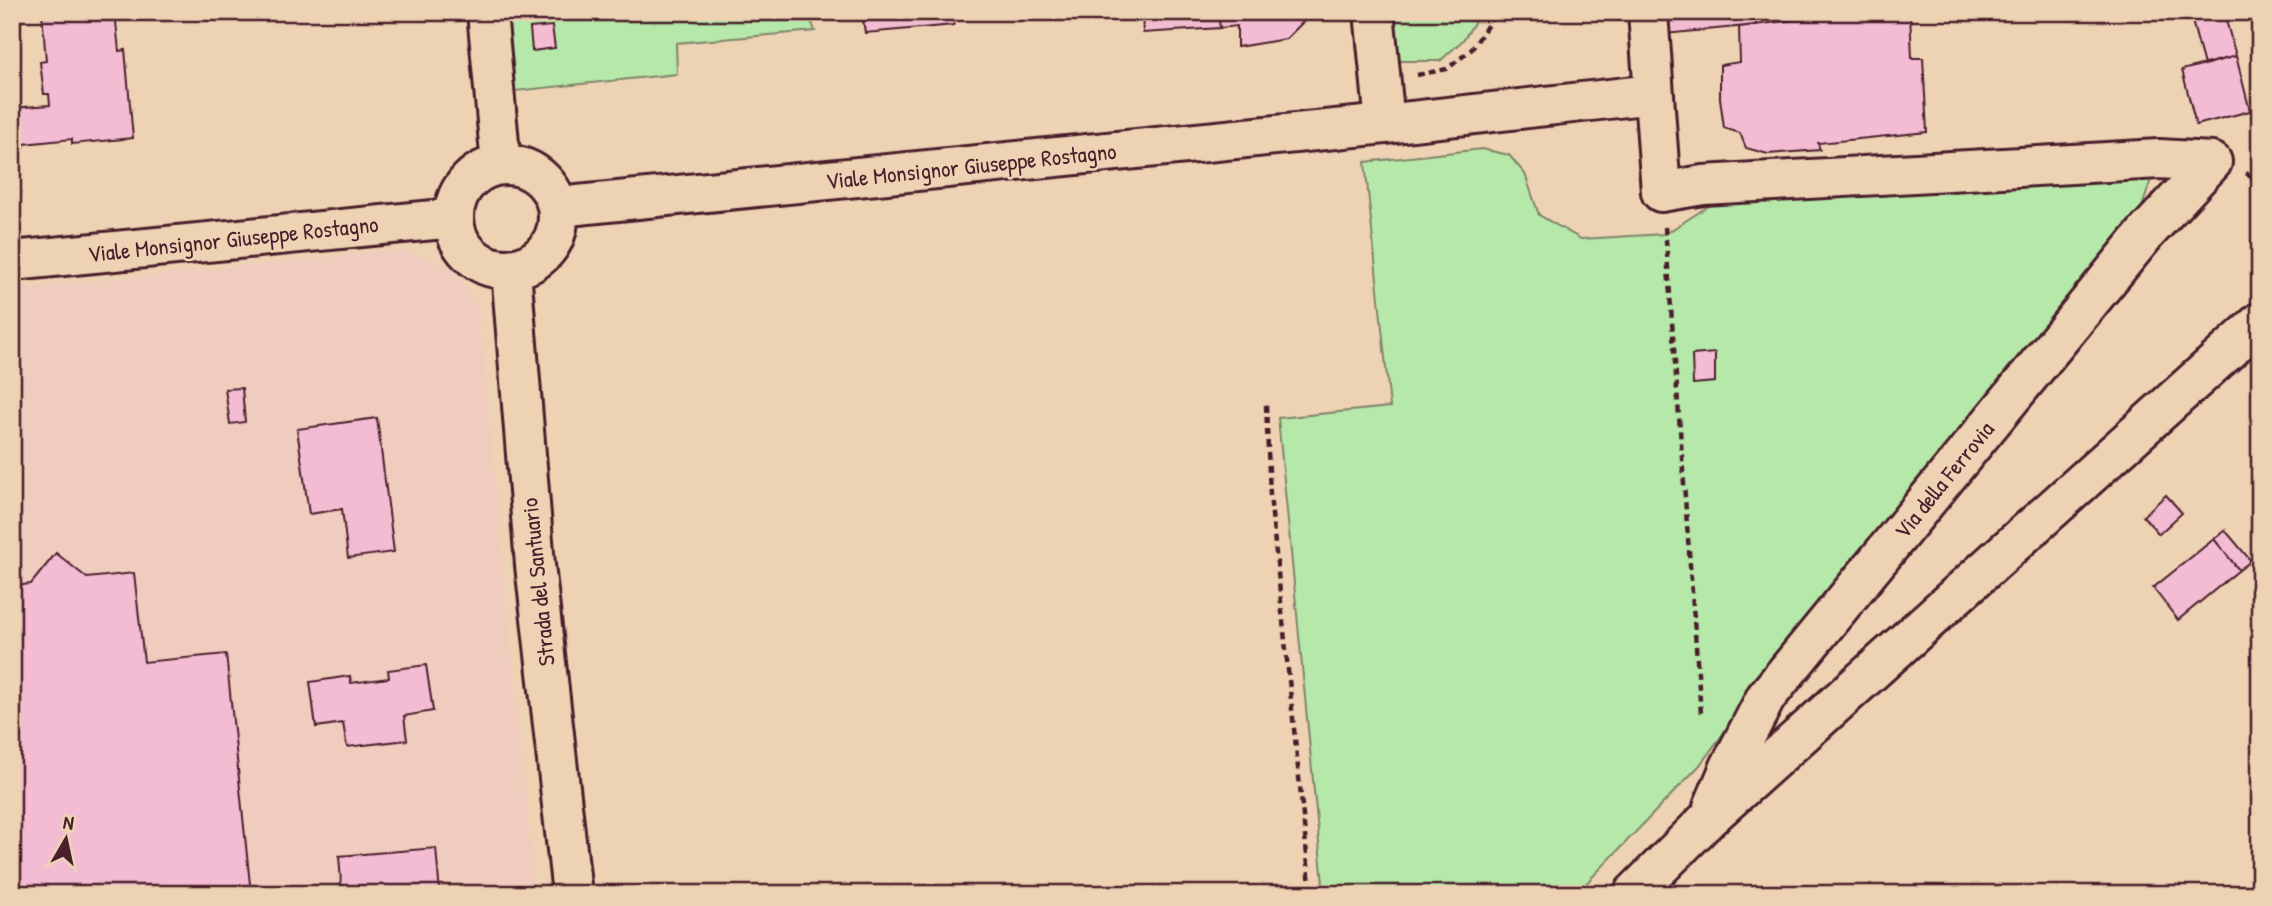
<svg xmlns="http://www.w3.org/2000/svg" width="2272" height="906" viewBox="0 0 2272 906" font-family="'Patrick Hand',sans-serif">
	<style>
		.built { fill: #efccbd }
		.green { fill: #b5e8a9; stroke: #80846a; stroke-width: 2 }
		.building { fill: #f3bcd3; stroke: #4a1f2b; stroke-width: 2 }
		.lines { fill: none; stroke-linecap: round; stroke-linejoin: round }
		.minor-casing { stroke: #4a1f2b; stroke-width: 44 }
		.path { stroke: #4a1f2b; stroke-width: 4.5; stroke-dasharray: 7 5; stroke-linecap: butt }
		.minor { stroke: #edd3b4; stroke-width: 38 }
		.labels { text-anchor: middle; stroke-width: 5; stroke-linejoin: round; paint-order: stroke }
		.street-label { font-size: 23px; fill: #4a1f2b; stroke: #edd3b4 }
	</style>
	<rect width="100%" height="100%" fill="#edd3b4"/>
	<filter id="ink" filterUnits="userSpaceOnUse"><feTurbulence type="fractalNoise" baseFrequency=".0143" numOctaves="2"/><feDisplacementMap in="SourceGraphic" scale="14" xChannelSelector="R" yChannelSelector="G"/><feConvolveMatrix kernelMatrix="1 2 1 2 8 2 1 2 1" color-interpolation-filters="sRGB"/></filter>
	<g filter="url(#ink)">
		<!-- built -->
		<path class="built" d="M405,249L452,268L478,304L535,894H12V289Z"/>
		<!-- green -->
		<path class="green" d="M507,12H808L815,31L676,43L677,74L515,91Z
			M1390,12H1481L1463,40L1440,61H1393Z
			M1482,149L1509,155L1525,174L1539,215L1581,239L1665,234L1712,204L2153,174L2136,225L1796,636L1699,766L1576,894H1324L1278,418L1390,407L1365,162Z"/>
		<!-- building -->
		<path class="building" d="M42,12H115L119,51L125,50L133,138L72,144V139L24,144V148L12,149V108L50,105L49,94H44L40,62L46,61Z
			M862,12H953L954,25L865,33Z
			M1142,12H1218L1220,28L1143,33Z
			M1218,12H1313L1286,39L1237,47V26L1220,28Z
			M1664,12H1755L1756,25L1665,34Z
			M1856,12H1910L1912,58H1923L1927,132L1818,143L1820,150L1768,154L1746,148L1740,133L1724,128L1720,98V65L1740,62L1739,27Z
			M2224,13L2236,56L2204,65L2192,21Z
			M552,26L555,48L532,51L530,28Z
			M2236,56L2250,111L2196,125L2182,70Z
			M1715,353V382L1693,384L1692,355Z
			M242,388L245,422L230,424L225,389Z
			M377,418L394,552L348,558L342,509L309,514L297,429Z
			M2166,495L2182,513L2159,534L2143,516Z
			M2225,530L2251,561L2239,570L2214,539Z
			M2214,539L2239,570L2178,620L2153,588Z
			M56,553L87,578L134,573L144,662L226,654L251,894H12V586L31,584Z
			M426,665L433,711L404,716L407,740L347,747L343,723L316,727L310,682L350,676L351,683L389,678L388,670Z
			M436,848L440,894H342L339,856Z"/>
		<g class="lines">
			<defs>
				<path id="minor" d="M487,12L501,165
					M1374,12L1385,124
					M1648,12L1661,192L1703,185L2159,159L2212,162
					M454 217a52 52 0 1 1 104 0a52 52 0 1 1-104 0Z
					M558,207L1385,124L1653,94
					M12,261L454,218
					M511,270L535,565L572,894
					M1713,807L1730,767L1766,697L2146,233L2212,162
					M1633,894L1708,819L2260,322"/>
			</defs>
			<!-- minor casing -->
			<use href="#minor" class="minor-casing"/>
			<!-- path -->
			<path class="path" d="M1417,75L1447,69L1472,49L1496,12
				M2246,173L2260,181
				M1665,227L1701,714
				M1266,405L1270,495L1311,894"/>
			<!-- minor -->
			<use href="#minor" class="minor"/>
		</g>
	</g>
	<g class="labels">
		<!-- street labels -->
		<g class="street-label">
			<text transform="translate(971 166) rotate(-6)" y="8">Viale Monsignor Giuseppe Rostagno</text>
			<text transform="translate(233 239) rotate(-6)" y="8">Viale Monsignor Giuseppe Rostagno</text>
			<text transform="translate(1944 480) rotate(-51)" y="8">Via della Ferrovia</text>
			<text transform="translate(538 582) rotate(-96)" y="8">Strada del Santuario</text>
		</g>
	</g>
	<!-- margin -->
	<rect width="2272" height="906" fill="none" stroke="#edd3b4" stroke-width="42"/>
	<rect x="21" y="21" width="2230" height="864" fill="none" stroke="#4a1f2b" stroke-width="2.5" filter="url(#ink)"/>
	<!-- north arrow -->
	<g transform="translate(66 839) rotate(9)" stroke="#edd3b4" stroke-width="5" paint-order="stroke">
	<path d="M0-5L12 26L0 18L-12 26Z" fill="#4a1f2b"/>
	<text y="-10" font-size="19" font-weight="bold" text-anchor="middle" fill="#4a1f2b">N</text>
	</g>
</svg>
